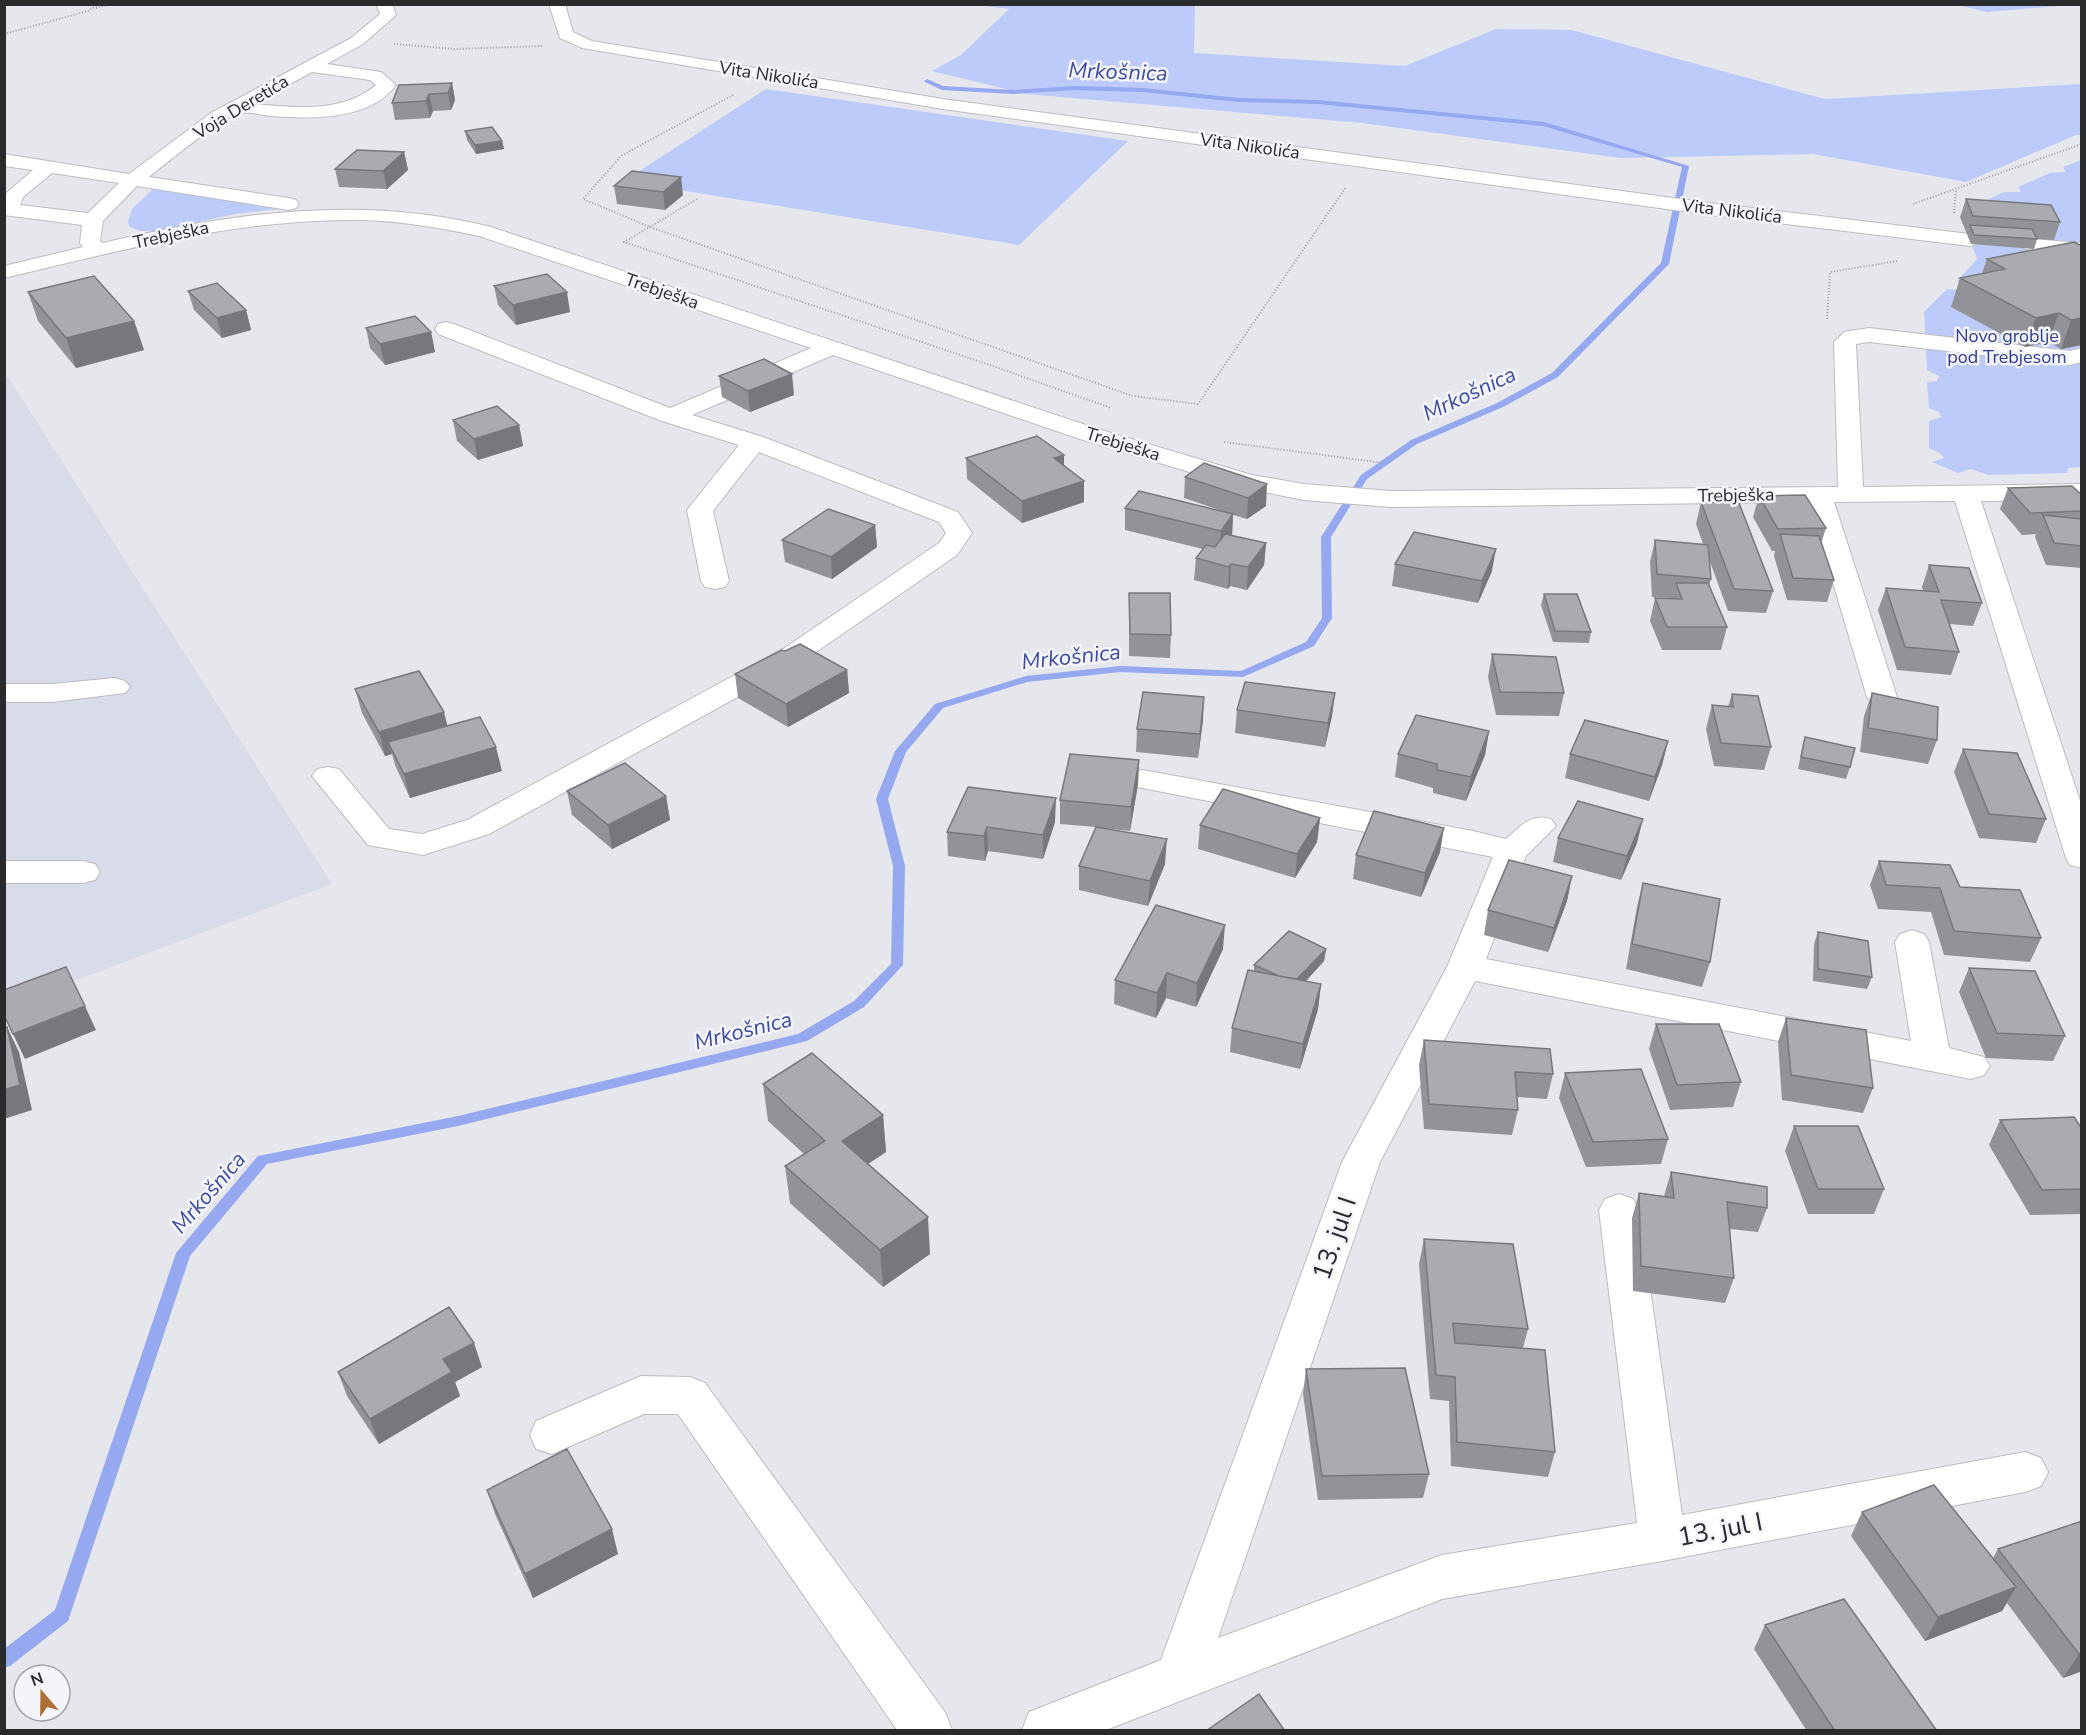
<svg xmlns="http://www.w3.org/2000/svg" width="2086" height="1735" viewBox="0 0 2086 1735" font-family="'Nunito Sans',sans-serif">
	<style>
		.built { fill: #d8dce9 }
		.green { fill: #bdcbfb }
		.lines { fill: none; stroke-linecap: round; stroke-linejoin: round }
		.stream { fill: #95a8f0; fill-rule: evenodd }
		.minor-casing { stroke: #babcc1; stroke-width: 2 }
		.path { stroke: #9e9fa3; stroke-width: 2; stroke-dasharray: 1 2; stroke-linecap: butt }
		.minor { fill: #fff; fill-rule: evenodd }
		.wall { fill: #929398 }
		.shaded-wall { fill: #77787c }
		.building { fill: #aaabb1; stroke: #77787c; stroke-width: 1.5 }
		.labels { text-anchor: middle; stroke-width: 5; stroke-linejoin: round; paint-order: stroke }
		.far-street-label { font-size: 18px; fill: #292a2c; stroke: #f3f5fa }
		.far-park-label { font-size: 18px; fill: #333e91; stroke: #f3f5fa }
		.water-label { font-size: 22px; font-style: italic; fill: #3f4da1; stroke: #f3f5fa }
		.near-street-label { font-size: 26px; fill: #292a2c; stroke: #f3f5fa }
	</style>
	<rect width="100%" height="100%" fill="#e6e7ed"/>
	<!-- built -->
	<path class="built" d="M8,377L332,884L5,1007L4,378Z"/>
	<!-- green -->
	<path class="green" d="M2081,4L1987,12L1957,5V4Z
		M977,5H1195L1194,53L1405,66L1496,29L1572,30L1825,99L2081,84V135H2076L1966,182L1813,154L1621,158L1362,123L1026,94L932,71L961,55L1009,9Z
		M766,89L1128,141L1019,245L624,181Z
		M2081,160V467L2068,468L2067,473L1988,475L1971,469L1958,473L1932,462L1944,458L1940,453L1929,448V421L1941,417L1939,412L1929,408L1927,382L1937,381L1939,376L1927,370L1924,312L1947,289L1957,290L1961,283L1957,281L1977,259L1961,214L1966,215L1972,207L2004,192H2021L2018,187L2050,173L2066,172L2063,167Z
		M153,189L279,209L235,214L157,231H140L130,227L128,222L132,209Z"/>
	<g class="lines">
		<!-- stream -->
		<path class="stream" d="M927,79L943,86L1013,90L1074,86L1143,88L1238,98L1318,100L1544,122L1689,166L1669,264L1558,377L1503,407L1417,444L1367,479L1331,537L1332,618L1314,646L1243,677L1120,672L1027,682L943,708L906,752L888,799L905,866L903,965L864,1007L807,1041L458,1126L267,1164L190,1256L68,1621L10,1666L4,1668V1649L55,1610L176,1253L258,1156L458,1116L798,1034L854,1001L891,964L893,866L876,799L895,751L935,704L1026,676L1120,666L1241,671L1306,642L1322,618L1321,537L1361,475L1411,440L1497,403L1552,373L1661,263L1682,167L1543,126L1318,104L1238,102L1143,92L1074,90L1013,94L942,90L925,82L924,81Z"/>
		<defs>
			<path id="minor" d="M376,4H392L396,15L363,44L327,64L381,72L396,85C370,121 310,119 271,116C261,115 249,111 239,113C225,115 164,165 149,177L289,198L296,200L299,204L296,208L289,210L137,186L103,221L100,241L103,243C231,213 361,194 491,227L1098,429L1252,475L1304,484L1391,491L1838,487L1834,342L1844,332L1869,328L2070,351L2082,348V362L2070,365L1869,342L1856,344L1863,487L2082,484V500L1981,501L2082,807V868L2070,865L2066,858L1955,501L1834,502L1897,697L1892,703L1882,706L1872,703L1867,697L1809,502L1391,507L1304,500L1239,487L1080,439L833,355L692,415L763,437L958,512L972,533L957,555L803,661L489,834L423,855L368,845L312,776L317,769L328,767L339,769L389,829L422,834L467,820L783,649L939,543L946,533L939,522L759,452L713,511L729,581L725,587L715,589L705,587L701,581L687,510L739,445L662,421L438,334L435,329L438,324L446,322L454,324L670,408L811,348L479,236C441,228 402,221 362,220C241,218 122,250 4,278V266L83,247L80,243L82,225L4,215V195L33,170L4,166V154L129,174L211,113L351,38L380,14ZM312,72L370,80L376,85C343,113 295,108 254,104ZM52,173L119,183L88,213L20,205L23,197Z
				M549,4H565L573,32L592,41L943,99L1710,203L1970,234L1977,236L1980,240L1977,244L1970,246L1710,215L943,109L582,48L560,38Z
				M2032,239L2082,243V255L2025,249L2022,245L2025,241Z
				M115,678L125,681L130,687L125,693L52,702H4V684H52Z
				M1143,770L1473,831L1506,839C1521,826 1530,813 1551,819L1556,826L1526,856L1486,959L1911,1041L1895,942L1900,934L1912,930L1924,934L1929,942L1949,1048L1984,1057L1990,1066L1984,1075L1971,1079L1475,981L1380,1162L1218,1638L1442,1555L1637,1523L1599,1210L1605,1199L1619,1194L1633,1199L1639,1210L1682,1515L2025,1452L2041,1458L2048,1472L2041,1486L2025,1492L1662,1561L1442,1599L1106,1730H1022L1029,1712L1161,1660L1342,1162L1447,967L1493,857L1132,786L1127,779L1132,772Z
				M4,861H83L95,864L100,872L95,880L83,883H4Z
				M641,1376L690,1377L705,1383L945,1712L952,1730H897L678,1414H644L552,1454L536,1449L530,1435L536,1421Z"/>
		</defs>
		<!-- minor casing -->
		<use href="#minor" class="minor-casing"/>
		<!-- path -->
		<path class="path" d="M96,8L111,4
			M4,34L88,11L99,4
			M394,44L455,49L542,46
			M733,95L621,156L583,199L650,227L1133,396L1198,404L1346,187
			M697,199L624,242L990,365L1111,408
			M1913,204L2082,144
			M1954,213L1956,189
			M1827,319L1830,272L1898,261
			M1224,442L1384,463"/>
		<!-- minor -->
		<use href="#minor" class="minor"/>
	</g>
	<!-- wall -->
	<path class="wall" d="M452,83L455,100L451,110L433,111L430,118L395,120L392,103Z
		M465,131L502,141L504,149L476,154L467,140Z
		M404,152L408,170L387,189L339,187L335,169Z
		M632,171L683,195L665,210L617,204L614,186Z
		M1966,199L2060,222L2054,240L2037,239L2034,249L1971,244L1960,217Z
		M2074,242L2082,345L2061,349L2048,342L2025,347L1951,307L1960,278L1982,273L1987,259Z
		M494,286L570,312L516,325L498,305Z
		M188,291L246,310L251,330L222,338L194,310Z
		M28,292L134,321L144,350L76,368L38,321Z
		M366,328L431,332L435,352L385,365L370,348Z
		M719,376L794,395L750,412L722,397Z
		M453,420L519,425L523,446L478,460L457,441Z
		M1064,455V465L1084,481V502L1022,523L967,479L966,458Z
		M1204,463L1266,506L1247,519L1233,515L1232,536L1266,543L1264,565L1247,590L1230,586L1228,589L1194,580L1196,558L1203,549L1125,530V508L1228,513L1184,498L1185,477Z
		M2008,488L2082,495V568L2046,565L2035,537L2036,534L2022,535L2000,509Z
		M1759,496L1826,528L1821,544L1834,580L1827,602L1787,600L1774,556L1775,551H1772L1753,517Z
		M1701,502L1773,591L1766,613L1728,611L1709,559L1711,579L1709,586L1727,627L1721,650H1662L1650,621L1655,598H1671L1652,597L1650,562L1655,540L1703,544L1696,524Z
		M875,525L877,547L832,579L785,562L782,540Z
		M1395,564L1492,571L1478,603L1392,586Z
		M1929,565L1982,603L1973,626L1950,624L1959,652L1951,675L1897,670L1878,610L1886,588L1923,591L1922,587Z
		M1129,593L1171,635L1170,658L1129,656Z
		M1544,594L1591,632L1589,643L1553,642L1541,605Z
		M785,651L847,670L849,693L788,727L738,698L735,674Z
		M1492,654L1564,693L1559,716L1496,715L1488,677Z
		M355,689L447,726L502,771L410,798L395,765L392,754L385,756L362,713Z
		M1335,693L1332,716L1325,747L1235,733L1237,710Z
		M1872,693L1937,740L1928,764L1860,752L1864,716Z
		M1732,694L1771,747L1764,770L1714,766L1706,729L1712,705L1728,707Z
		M1203,720L1198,758L1136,752L1137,729Z
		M1489,731L1485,755L1466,801L1433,793V788L1395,777L1398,754Z
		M1805,737L1850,767L1846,779L1798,769L1802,749Z
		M1668,741L1662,765L1649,801L1565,778L1570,754Z
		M1963,749L2046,819L2036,843L1979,838L1954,772Z
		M1139,760L1138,784L1130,831L1103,828L1165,864L1148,906L1079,890V866L1096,827L1060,824V800Z
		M968,787L1055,822L1043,859L988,851L985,861L948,856L947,832Z
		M567,791L666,796L670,820L612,849L572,815Z
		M1320,818L1317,842L1295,878L1198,849L1200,825Z
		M1558,838L1637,843L1621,880L1553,862Z
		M1440,852L1421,897L1353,879L1356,855Z
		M1879,861L1960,887L2041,938L2030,962L1944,955L1931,912L1878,909L1870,885Z
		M1572,876L1567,901L1548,952L1484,935L1488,910Z
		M1643,883L1710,962L1702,987L1626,969L1637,907Z
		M1818,932L1872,977L1867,989L1813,981L1814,944Z
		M1223,949L1196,1007L1166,998L1156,1018L1114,1004L1115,980Z
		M1326,949L1324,961L1306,981L1321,984L1318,1009L1300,1069L1230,1052L1232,1028L1254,971V965Z
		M1969,968L2065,1036L2053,1061L1986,1058L1959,992Z
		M1786,1018L1873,1088L1863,1113L1782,1100L1778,1042Z
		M1656,1024L1741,1082L1733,1107L1670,1110L1649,1049Z
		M1424,1040L1553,1074L1547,1099L1517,1097L1518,1110L1512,1135L1424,1129L1419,1065Z
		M1565,1073L1668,1139L1661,1164L1586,1167L1559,1098Z
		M763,1084L883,1115L886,1152L868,1164L930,1254L883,1287L790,1203L785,1166L804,1154L768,1121Z
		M2000,1120L2082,1129V1214L2030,1215L1989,1145Z
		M1794,1126L1884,1189L1874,1214H1808L1785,1151Z
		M1671,1172L1767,1208L1758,1232L1730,1229L1734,1278L1725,1303L1633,1291L1632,1218L1639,1193L1664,1196Z
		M1424,1239L1528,1329L1523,1348L1555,1452L1548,1477L1451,1466L1449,1401L1430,1399L1419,1264Z
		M482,1367L455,1382L460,1396L379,1444L347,1396L338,1372Z
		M1306,1369L1429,1474L1423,1498L1318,1500L1303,1394Z
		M487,1490L618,1554L533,1598L495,1514Z
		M1862,1512L1993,1558L1998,1549L2082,1521V1671L2063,1678L2007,1603L2002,1611L1925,1641L1851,1536Z
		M1765,1625L1937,1731H1807L1754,1649Z"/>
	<!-- shaded-wall -->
	<path class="shaded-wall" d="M452,83L455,100L451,110L448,93Z
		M429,94L433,111L430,118L426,101Z
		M502,141L504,149L476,154L475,145Z
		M404,152L408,170L387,189L383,171Z
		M681,177L683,195L665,210L663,192Z
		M567,292L570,312L516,325L513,305Z
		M246,310L251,330L222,338L217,318Z
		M2059,313L2048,342L2025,347L2036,318Z
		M2082,318V345L2061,349L2071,320Z
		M134,321L144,350L76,368L66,338Z
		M431,332L435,352L385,365L380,344Z
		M792,374L794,395L750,412L748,391Z
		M519,425L523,446L478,460L474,439Z
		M1064,455V476L1054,458Z
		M1084,481V502L1022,523V501Z
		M1267,484L1266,506L1247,519L1248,498Z
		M1233,514L1232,536L1219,553L1221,531Z
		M875,525L877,547L832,579L831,557Z
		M1266,543L1264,565L1247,590L1248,567Z
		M1496,549L1492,571L1478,603L1482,581Z
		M1231,564L1230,586L1228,589L1229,567Z
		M847,670L849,693L788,727L786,704Z
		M1335,693L1332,716L1325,747L1328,723Z
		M1204,697L1203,720L1198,758L1200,734Z
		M444,712L450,736L388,742L392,754L385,756L379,732Z
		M1489,731L1485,755L1466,801L1471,777Z
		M1668,741L1662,765L1649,801L1655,777Z
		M496,747L502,771L410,798L404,774Z
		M1139,760L1138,784L1130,831L1131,807Z
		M666,796L670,820L612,849L608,825Z
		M1056,798L1055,822L1043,859V835Z
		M1320,818L1317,842L1295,878L1297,854Z
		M1643,819L1637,843L1621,880L1627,856Z
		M987,827L988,851L985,861L984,836Z
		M1444,828L1440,852L1421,897L1425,873Z
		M1167,839L1165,864L1148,906L1150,881Z
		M1572,876L1567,901L1548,952L1554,928Z
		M1225,925L1223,949L1196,1007L1197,983Z
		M1326,949L1324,961L1293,995L1294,983Z
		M1167,973L1166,998L1156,1018L1157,993Z
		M1321,984L1318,1009L1300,1069L1303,1044Z
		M85,1006L96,1030L25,1059L13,1034Z
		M7,1027L19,1052L32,1110L4,1119V1090Z
		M883,1115L886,1152L846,1178L842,1141Z
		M928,1217L930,1254L883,1287L880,1250Z
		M474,1343L482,1367L455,1382L460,1396L379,1444L370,1419L443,1359Z
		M612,1529L618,1554L533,1598L525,1574Z
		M2016,1587L2002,1611L1925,1641L1938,1617Z
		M2082,1653V1671L2063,1678L2079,1654Z"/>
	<!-- building -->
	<path class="building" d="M452,83L448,93L429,94L426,101L392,103L399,85Z
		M492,127L502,141L475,145L465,131Z
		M357,150L404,152L383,171L335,169Z
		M632,171L681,177L663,192L614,186Z
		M1966,199L2051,205L2060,222L1973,216Z
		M1970,225L2032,229L2037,239L1974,235Z
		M2074,242L2082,246V318L2071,320L2059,313L2036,318L1960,278L2005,269L1987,259Z
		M547,274L567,292L513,305L494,286Z
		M94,276L134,321L66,338L28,292Z
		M217,283L246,310L217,318L188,291Z
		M415,316L431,332L380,344L366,328Z
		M764,359L792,374L748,391L719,376Z
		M497,406L519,425L474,439L453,420Z
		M1037,436L1064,455L1054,458L1084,481L1022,501L966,458Z
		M1204,463L1267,484L1248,498L1185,477Z
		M2072,486L2082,495V511L2030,513L2008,488Z
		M1139,491L1233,514L1221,531L1125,508Z
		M1805,495L1826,528L1778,529L1759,496Z
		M1701,502L1739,503L1773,591L1734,589Z
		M828,509L875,525L831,557L782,540Z
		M2043,515L2082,519V546L2054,543Z
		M1414,532L1496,549L1482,581L1395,564Z
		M1225,534L1266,543L1248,567L1231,564L1229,567L1196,558L1206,545L1215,547Z
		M1780,534L1819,536L1834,580L1793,578Z
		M1655,540L1708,545L1711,579L1657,574Z
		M1929,565L1969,568L1982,603L1941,600L1959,652L1905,647L1886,588L1939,592Z
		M1676,583H1708L1727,627H1667L1655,598L1682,599Z
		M1129,593H1170L1171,635L1130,634Z
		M1544,594H1577L1591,632L1555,631Z
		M800,644L847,670L786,704L735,674L782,650L785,651Z
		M1492,654L1556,657L1564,693L1500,692Z
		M419,671L444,712L379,732L355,689Z
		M1245,682L1335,693L1328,723L1237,710Z
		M1143,692L1204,697L1200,734L1137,729Z
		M1872,693L1938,707L1937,740L1868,728Z
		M1732,694L1758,696L1771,747L1721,743L1712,705L1733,707Z
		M1416,715L1489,731L1471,777L1437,770V764L1398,754Z
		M480,717L496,747L404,774L388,742Z
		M1585,720L1668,741L1655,777L1570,754Z
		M1805,737L1855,748L1850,767L1801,757Z
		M1963,749L2017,753L2046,819L1989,814Z
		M1070,754L1139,760L1131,807L1060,800Z
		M625,763L666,796L608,825L567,791Z
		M968,787L1056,798L1043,835L987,827L984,836L947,832Z
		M1223,789L1320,818L1297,854L1200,825Z
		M1578,801L1643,819L1627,856L1558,838Z
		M1374,811L1444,828L1425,873L1356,855Z
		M1096,827L1167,839L1150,881L1079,866Z
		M1509,860L1572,876L1554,928L1488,910Z
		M1879,861L1950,865L1960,887L2020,890L2041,938L1954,931L1940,888L1886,885Z
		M1643,883L1720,899L1710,962L1632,944Z
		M1156,905L1225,925L1197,983L1167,973L1157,993L1115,980Z
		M1289,931L1326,949L1297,979L1279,976L1254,965Z
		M1818,932L1868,941L1872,977L1818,969Z
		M66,967L85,1006L13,1034L4,1015V990Z
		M1969,968L2035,971L2065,1036L1997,1033Z
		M1248,970L1321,984L1303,1044L1232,1028Z
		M1786,1018L1866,1030L1873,1088L1791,1075Z
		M1656,1024H1719L1741,1082L1677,1085Z
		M7,1027L20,1085L4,1090V1028Z
		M1424,1040L1550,1049L1553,1074L1515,1072L1518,1110L1429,1104Z
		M812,1053L883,1115L842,1141L928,1217L880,1250L785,1166L825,1141L763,1084Z
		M1641,1069L1668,1139L1593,1142L1565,1073Z
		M2074,1117L2082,1129V1189L2042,1190L2000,1120Z
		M1794,1126H1858L1884,1189H1818Z
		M1671,1172L1767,1187V1208L1727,1202L1734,1278L1641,1266L1639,1193L1674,1198Z
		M1424,1239L1513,1244L1528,1329L1453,1323L1455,1343L1545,1350L1555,1452L1457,1442L1455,1377L1436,1375Z
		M449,1307L474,1343L443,1359L452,1372L370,1419L338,1372Z
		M1405,1368L1429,1474L1322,1476L1306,1369Z
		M567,1449L612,1529L525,1574L487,1490Z
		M1934,1485L2016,1587L1938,1617L1862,1512Z
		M2082,1521V1653L2079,1654L1998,1549Z
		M1844,1599L1937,1731H1835L1765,1625Z
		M1259,1694L1285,1731H1206Z"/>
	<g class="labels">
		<!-- far-street labels -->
		<g class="far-street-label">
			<text transform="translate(769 75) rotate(9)" y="6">Vita Nikolića</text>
			<text transform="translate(241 107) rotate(-31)" y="6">Voja Deretića</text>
			<text transform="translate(1250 146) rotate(8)" y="6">Vita Nikolića</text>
			<text transform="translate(1732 211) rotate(7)" y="6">Vita Nikolića</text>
			<text transform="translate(171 235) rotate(-12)" y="6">Trebješka</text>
			<text transform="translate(662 291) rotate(19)" y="6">Trebješka</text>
			<text transform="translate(1123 444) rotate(17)" y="6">Trebješka</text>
			<text transform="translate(1736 495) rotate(-1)" y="6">Trebješka</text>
		</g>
		<!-- far-park labels -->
		<g class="far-park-label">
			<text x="2007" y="342">Novo groblje<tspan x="2007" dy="21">pod Trebjesom</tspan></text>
		</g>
		<!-- water labels -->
		<g class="water-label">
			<text transform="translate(1118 71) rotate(2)" y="8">Mrkošnica</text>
			<text transform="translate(1469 393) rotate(-25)" y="8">Mrkošnica</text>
			<text transform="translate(1071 656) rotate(-6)" y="8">Mrkošnica</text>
			<text transform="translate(743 1030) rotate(-14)" y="8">Mrkošnica</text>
			<text transform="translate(208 1192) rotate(-49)" y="8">Mrkošnica</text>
		</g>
		<!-- near-street labels -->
		<g class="near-street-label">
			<text transform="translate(1334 1238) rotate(-71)" y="9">13. jul I</text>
			<text transform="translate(1720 1529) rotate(-11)" y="9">13. jul I</text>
		</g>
	</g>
	<!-- border -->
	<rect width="2086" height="1735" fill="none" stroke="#292a2c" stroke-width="12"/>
	<!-- north arrow -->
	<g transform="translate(42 1693) rotate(340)"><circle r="28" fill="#f3f5fa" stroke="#a2a4a8" stroke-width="1.5"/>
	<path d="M0-4.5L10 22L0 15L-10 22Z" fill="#ac6f33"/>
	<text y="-9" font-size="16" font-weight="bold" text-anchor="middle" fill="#292a2c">N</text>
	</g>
</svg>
